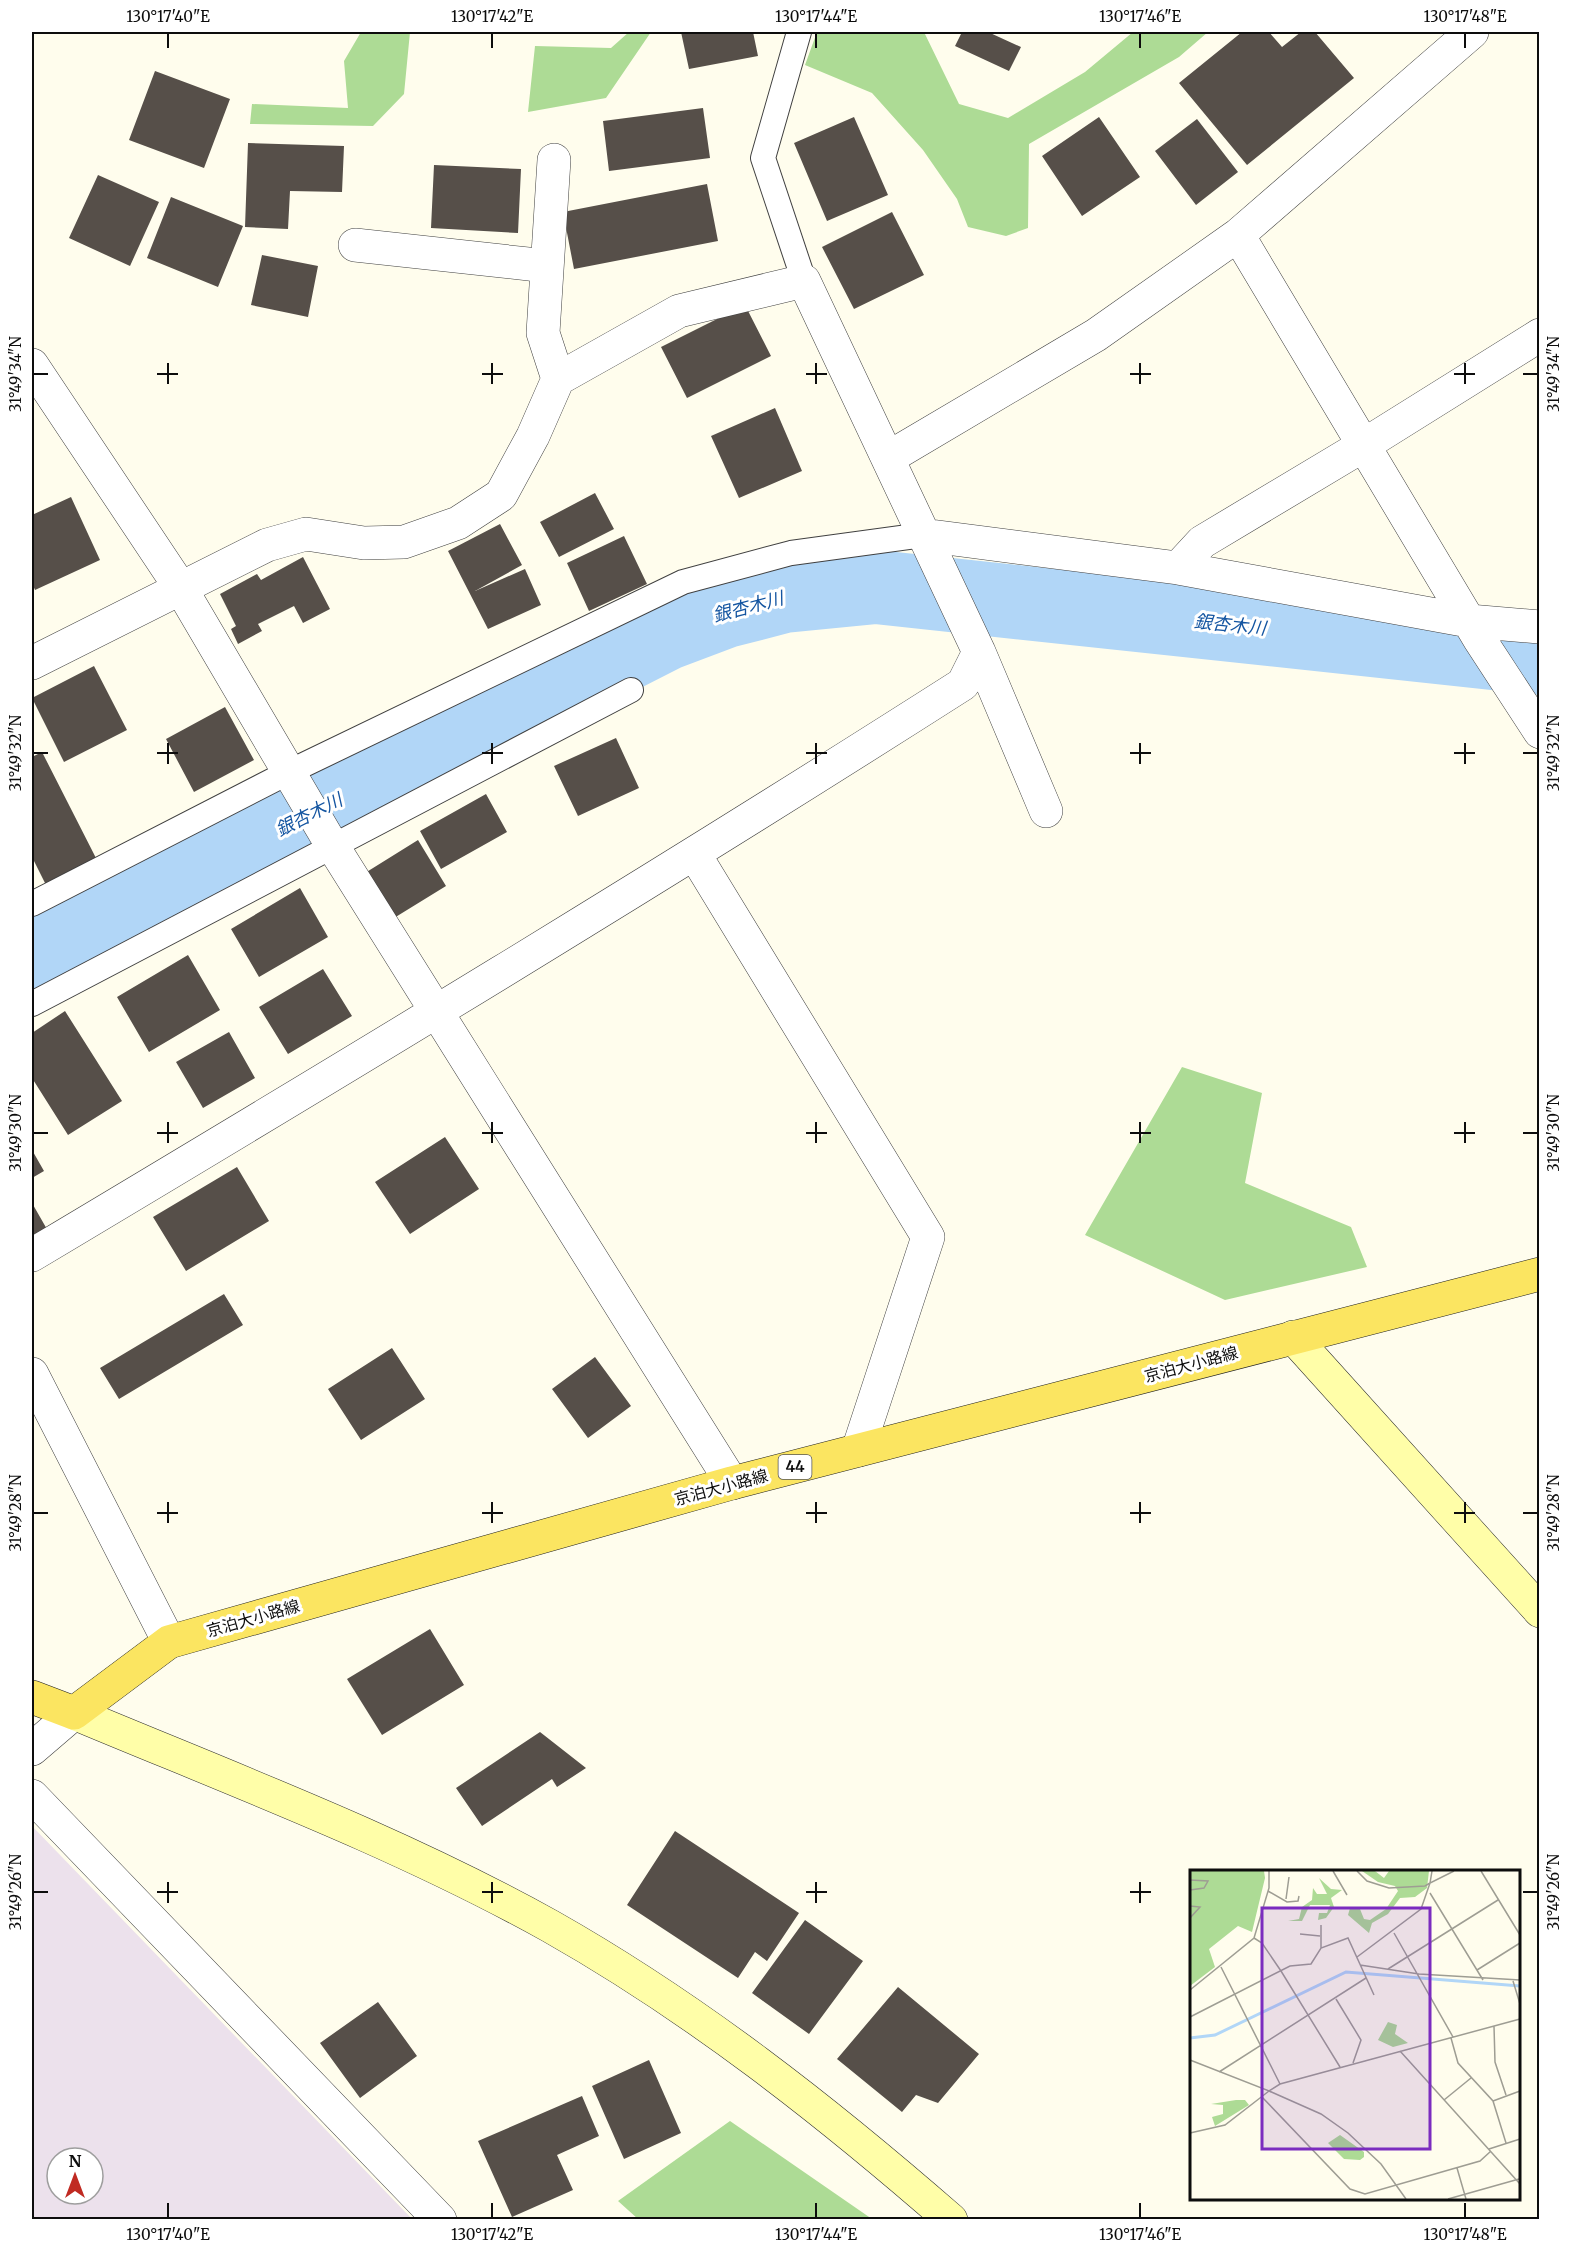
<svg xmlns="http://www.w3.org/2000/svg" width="1571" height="2251" viewBox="0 0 1571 2251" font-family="Merriweather,'Noto Sans JP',serif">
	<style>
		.industrial { fill: #ece1ec; fill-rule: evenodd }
		.forest { fill: #addb95 }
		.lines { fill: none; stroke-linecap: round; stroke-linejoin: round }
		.river { stroke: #b1d6f7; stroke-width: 74 }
		.building { fill: #564f49 }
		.lane-casing { stroke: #404040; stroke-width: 26 }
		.street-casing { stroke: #404040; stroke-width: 34 }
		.secondary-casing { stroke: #2f2f2f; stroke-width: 34 }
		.primary-casing { stroke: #1e1e1e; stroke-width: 34 }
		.lane { stroke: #fff; stroke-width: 24 }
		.street { stroke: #fff; stroke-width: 33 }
		.secondary { stroke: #fffea8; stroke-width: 33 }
		.primary { stroke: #fbe561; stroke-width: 33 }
		.ticks { fill: none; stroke: #0d0d0d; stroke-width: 2 }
		.labels { text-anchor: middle; stroke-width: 6; stroke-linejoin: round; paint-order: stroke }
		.shield { fill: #fff; stroke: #565656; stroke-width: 1.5 }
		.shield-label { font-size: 15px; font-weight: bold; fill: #0d0d0d }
		.street-label { font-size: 16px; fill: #0d0d0d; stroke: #fff }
		.water-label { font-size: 18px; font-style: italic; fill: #1455a1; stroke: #fff }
		.inset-river { fill: none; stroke: #b1d6f7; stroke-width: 3 }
		.inset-road { fill: none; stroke: #9e9d93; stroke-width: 1.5 }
		.view { fill: #7b2cbf; fill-opacity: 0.15; stroke: #7b2cbf; stroke-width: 3 }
		.inset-edge { fill: none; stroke: #0d0d0d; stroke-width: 3 }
		.neatline { fill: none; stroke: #0d0d0d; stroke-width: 2 }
		.ticks-label { font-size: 15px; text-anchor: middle; fill: #0d0d0d }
	</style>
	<rect width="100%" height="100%" fill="#fffded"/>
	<!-- industrial -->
	<path class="industrial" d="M32,1826L412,2219H32ZM57,2158H93V2194H57Z"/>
	<!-- forest -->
	<path class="forest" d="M361,32H410L404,94L373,126L250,124L252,104L348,108L344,61Z
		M629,32H651L606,98L528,112L535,46L611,48Z
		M817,32H924L959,104L1008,118L1085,72L1133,32H1208L1179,57L1029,144L1028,228L1006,236L968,227L957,199L923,150L872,93L805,65Z
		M1182,1067L1262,1093L1245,1183L1351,1227L1367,1267L1225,1300L1085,1235Z
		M730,2121L872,2219H638L618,2201Z"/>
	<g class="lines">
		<!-- river -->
		<path class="river" d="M32,956L665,634L726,611L784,596L876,587L1540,658"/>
	</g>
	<!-- building -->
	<path class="building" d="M681,32H753L758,56L689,69Z
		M962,32H988L1021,47L1009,71L955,46Z
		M1242,32H1269L1282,47L1301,32H1315L1354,78L1247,165L1179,83Z
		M155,71L230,99L204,168L129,140Z
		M703,108L710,158L609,171L603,121Z
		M854,117L888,195L827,221L794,143Z
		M1099,117L1140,177L1082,216L1042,156Z
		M1197,119L1238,172L1196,205L1155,151Z
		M248,143L344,146L342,192L290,191L288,229L245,227Z
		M434,165L521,169L518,233L431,228Z
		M98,175L159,202L130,266L69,238Z
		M707,184L718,241L574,269L563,212Z
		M171,197L243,226L218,287L147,258Z
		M892,212L924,275L854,309L822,247Z
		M262,255L318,266L308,317L251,305Z
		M745,305L771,356L687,398L661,347Z
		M775,408L802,471L739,498L711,436Z
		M595,493L614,529L559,557L540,522Z
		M71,497L100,560L35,590L32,583V515Z
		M500,524L522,565L475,591L525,569L541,605L488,629L448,551Z
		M624,536L647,584L589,611L567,563Z
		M303,557L330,609L303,623L294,606L258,624L262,631L238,644L231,629L236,626L220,594L257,574L261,580Z
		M94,666L127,730L64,762L32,698Z
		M225,707L254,760L194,792L166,739Z
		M616,738L639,788L578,816L554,766Z
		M42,752L98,862L47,887L32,857V757Z
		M486,794L507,832L441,869L420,831Z
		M418,840L446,886L394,918L365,873Z
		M300,888L328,937L259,977L231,929Z
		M188,955L220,1010L149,1052L117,997Z
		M323,969L352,1016L288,1054L259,1007Z
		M65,1011L122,1101L68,1135L32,1078V1033Z
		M229,1032L255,1078L203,1108L176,1062Z
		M445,1137L479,1189L410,1234L375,1182Z
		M32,1150L44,1171L32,1178Z
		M237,1167L269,1221L186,1271L153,1217Z
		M32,1203L48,1231L32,1241Z
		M224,1294L243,1325L119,1399L100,1368Z
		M392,1348L425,1399L361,1440L328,1389Z
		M595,1357L631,1406L588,1438L552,1389Z
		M430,1629L464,1685L382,1735L347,1679Z
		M540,1732L586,1768L557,1787L552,1779L482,1826L456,1788Z
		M675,1831L799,1913L767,1961L755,1952L738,1978L627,1905Z
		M805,1920L863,1961L809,2034L752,1993Z
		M898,1987L979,2054L938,2103L916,2095L902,2112L837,2059Z
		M378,2002L417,2056L360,2098L320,2043Z
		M649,2060L681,2133L624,2159L592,2086Z
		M582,2096L599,2136L557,2155L573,2190L512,2217L478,2141Z"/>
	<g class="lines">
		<defs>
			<path id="lane" d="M799,32L763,158L804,281
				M32,904L289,772L683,582L791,553L923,535
				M32,1004L631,690"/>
			<path id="street" d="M554,160L543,333L558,379
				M1238,235L1480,640L1540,732
				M355,245L547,266
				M32,365L180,587L327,837L732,1483
				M888,458L1096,335L1238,235L1472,32
				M923,535L1178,568L1469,621L1540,627
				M1178,568L1202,542L1364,445L1540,335
				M32,663L267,545L306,534L364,543L404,542L458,523L501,495L533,436L558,379L679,311L804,281L979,652L1046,811
				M695,855L928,1237L858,1450
				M32,1255C345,1068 656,880 963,684L979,652
				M32,1374L169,1642
				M32,1749L74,1713
				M32,1796L440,2220"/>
			<path id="secondary" d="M1293,1337L1540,1611
				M74,1713C234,1780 399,1842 550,1926C695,2008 826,2111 951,2220"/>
			<path id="primary" d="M32,1697L74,1713L169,1642L732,1483L1540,1274"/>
		</defs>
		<!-- lane casing -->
		<use href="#lane" class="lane-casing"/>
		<!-- street casing -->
		<use href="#street" class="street-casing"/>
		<!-- secondary casing -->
		<use href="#secondary" class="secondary-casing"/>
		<!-- primary casing -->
		<use href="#primary" class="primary-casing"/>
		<!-- lane -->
		<use href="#lane" class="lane"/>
		<!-- street -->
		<use href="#street" class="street"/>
		<!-- secondary -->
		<use href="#secondary" class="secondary"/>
		<!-- primary -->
		<use href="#primary" class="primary"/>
	</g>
	<!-- ticks -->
	<path class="ticks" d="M168,33V48M492,33V48M816,33V48M1140,33V48M1465,33V48M168,363V384M492,363V384M816,363V384M1140,363V384M1465,363V384M33,374H48M157,374H178M482,374H503M806,374H827M1130,374H1151M1454,374H1475M1523,374H1538M168,743V764M492,743V764M816,743V764M1140,743V764M1465,743V764M33,753H48M157,753H178M482,753H503M806,753H827M1130,753H1151M1454,753H1475M1523,753H1538M168,1122V1143M492,1122V1143M816,1122V1143M1140,1122V1143M1465,1122V1143M33,1133H48M157,1133H178M482,1133H503M806,1133H827M1130,1133H1151M1454,1133H1475M1523,1133H1538M168,1502V1523M492,1502V1523M816,1502V1523M1140,1502V1523M1465,1502V1523M33,1513H48M157,1513H178M482,1513H503M806,1513H827M1130,1513H1151M1454,1513H1475M1523,1513H1538M168,1882V1903M492,1882V1903M816,1882V1903M1140,1882V1903M33,1892H48M157,1892H178M482,1892H503M806,1892H827M1130,1892H1151M1523,1892H1538M168,2203V2218M492,2203V2218M816,2203V2218M1140,2203V2218M1465,2203V2218"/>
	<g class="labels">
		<!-- shield labels -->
		<rect class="shield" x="778.5" y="1455" width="33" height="24" rx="4.5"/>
		<g class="shield-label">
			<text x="795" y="1472">44</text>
		</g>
		<!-- street labels -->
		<g class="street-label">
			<text transform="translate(1191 1364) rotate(-15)" y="6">京泊大小路線</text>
			<text transform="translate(721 1487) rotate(-15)" y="6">京泊大小路線</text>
			<text transform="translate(253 1618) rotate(-16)" y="6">京泊大小路線</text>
		</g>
		<!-- water labels -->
		<g class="water-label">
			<text transform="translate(748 607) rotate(-15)" y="6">銀杏木川</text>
			<text transform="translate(1230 625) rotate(6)" y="6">銀杏木川</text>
			<text transform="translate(309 815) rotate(-27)" y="6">銀杏木川</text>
		</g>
	</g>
	<!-- overview -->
	<g transform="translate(1190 1870)">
		<rect width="330" height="330" fill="#fffded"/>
		<path d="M0,1H74L75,8L62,62L48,56L19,79L25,97L0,116ZM172,1H185L194,8L199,1H239L237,18L225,27L210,28L198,44L182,53L179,63L158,45L160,38L170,39L174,49L180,50L196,39L208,21L205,16L188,12ZM129,8L141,19L152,20L141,28L144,37L136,48L128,50L129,43H137L140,35H120L112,51H98L109,49L112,37L122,30L123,18L127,24H137ZM198,152L207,155L205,164L218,173L203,177L188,170ZM46,230H55L59,235L25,256L22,247L33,244V235L21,234ZM150,265L174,282V287L170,290L154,289L138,273Z" fill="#addb95"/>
		<path class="inset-river" d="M0,168L25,165L156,102L330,116"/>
		<path class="inset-road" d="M143,1L157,25M167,1L177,11L199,18L235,16L240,13L242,1M291,1L330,65M0,10L18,11L14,18L0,20M78,21L97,32L108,31L109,26M240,23L293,110M96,29L99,7M0,36L10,37L0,48M131,55V78M204,63L263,167M110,64L130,66M64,68L72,73L91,101L150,197M167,87L231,39L240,13L264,1M170,95L229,104L330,110M31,97L90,214M198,99L308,30M287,100L330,73M323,111L330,134M0,120L64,68L79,18V1M146,129L171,170L163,193M0,147L100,96L121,94L131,78L158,68L184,125M304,156L305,192L316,225M261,168L268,193L303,231L316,273M210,181L330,314M0,190L79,221L90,214L330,149M29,202L176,108M72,227L160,319L175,324L290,291L301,281M254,230L281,208M303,231L330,221M0,263L35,255L79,221L131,244L158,263L191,294L216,329M299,279L330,269M267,298L276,329M258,329L329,309"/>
		<path class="view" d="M72,38H240V279H72Z"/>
		<rect width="330" height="330" class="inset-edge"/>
	</g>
	<!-- border -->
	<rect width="1571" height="2251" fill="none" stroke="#ffffff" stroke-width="66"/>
	<!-- north arrow -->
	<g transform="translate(75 2176)"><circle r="28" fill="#ffffff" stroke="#9e9e9e" stroke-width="1.5"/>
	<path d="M0-4.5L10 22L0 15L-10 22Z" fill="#c02a22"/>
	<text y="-9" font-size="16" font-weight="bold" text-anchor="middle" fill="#0d0d0d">N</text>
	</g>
	<rect x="33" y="33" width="1505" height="2185" class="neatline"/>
	<g class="ticks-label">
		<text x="168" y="22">130°17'40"E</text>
		<text x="492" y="22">130°17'42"E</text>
		<text x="816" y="22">130°17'44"E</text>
		<text x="1140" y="22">130°17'46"E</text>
		<text x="1465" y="22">130°17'48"E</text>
		<text transform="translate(16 374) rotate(-90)" y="5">31°49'34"N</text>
		<text transform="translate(1554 374) rotate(-90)" y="5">31°49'34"N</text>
		<text transform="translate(16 753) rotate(-90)" y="5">31°49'32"N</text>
		<text transform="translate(1554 753) rotate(-90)" y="5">31°49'32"N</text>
		<text transform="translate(16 1133) rotate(-90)" y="5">31°49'30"N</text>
		<text transform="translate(1554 1133) rotate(-90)" y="5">31°49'30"N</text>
		<text transform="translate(16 1513) rotate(-90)" y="5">31°49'28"N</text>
		<text transform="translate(1554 1513) rotate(-90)" y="5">31°49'28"N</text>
		<text transform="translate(16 1892) rotate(-90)" y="5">31°49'26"N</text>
		<text transform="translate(1554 1892) rotate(-90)" y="5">31°49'26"N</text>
		<text x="168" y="2240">130°17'40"E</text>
		<text x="492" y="2240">130°17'42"E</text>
		<text x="816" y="2240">130°17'44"E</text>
		<text x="1140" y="2240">130°17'46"E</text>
		<text x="1465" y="2240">130°17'48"E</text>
	</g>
</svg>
